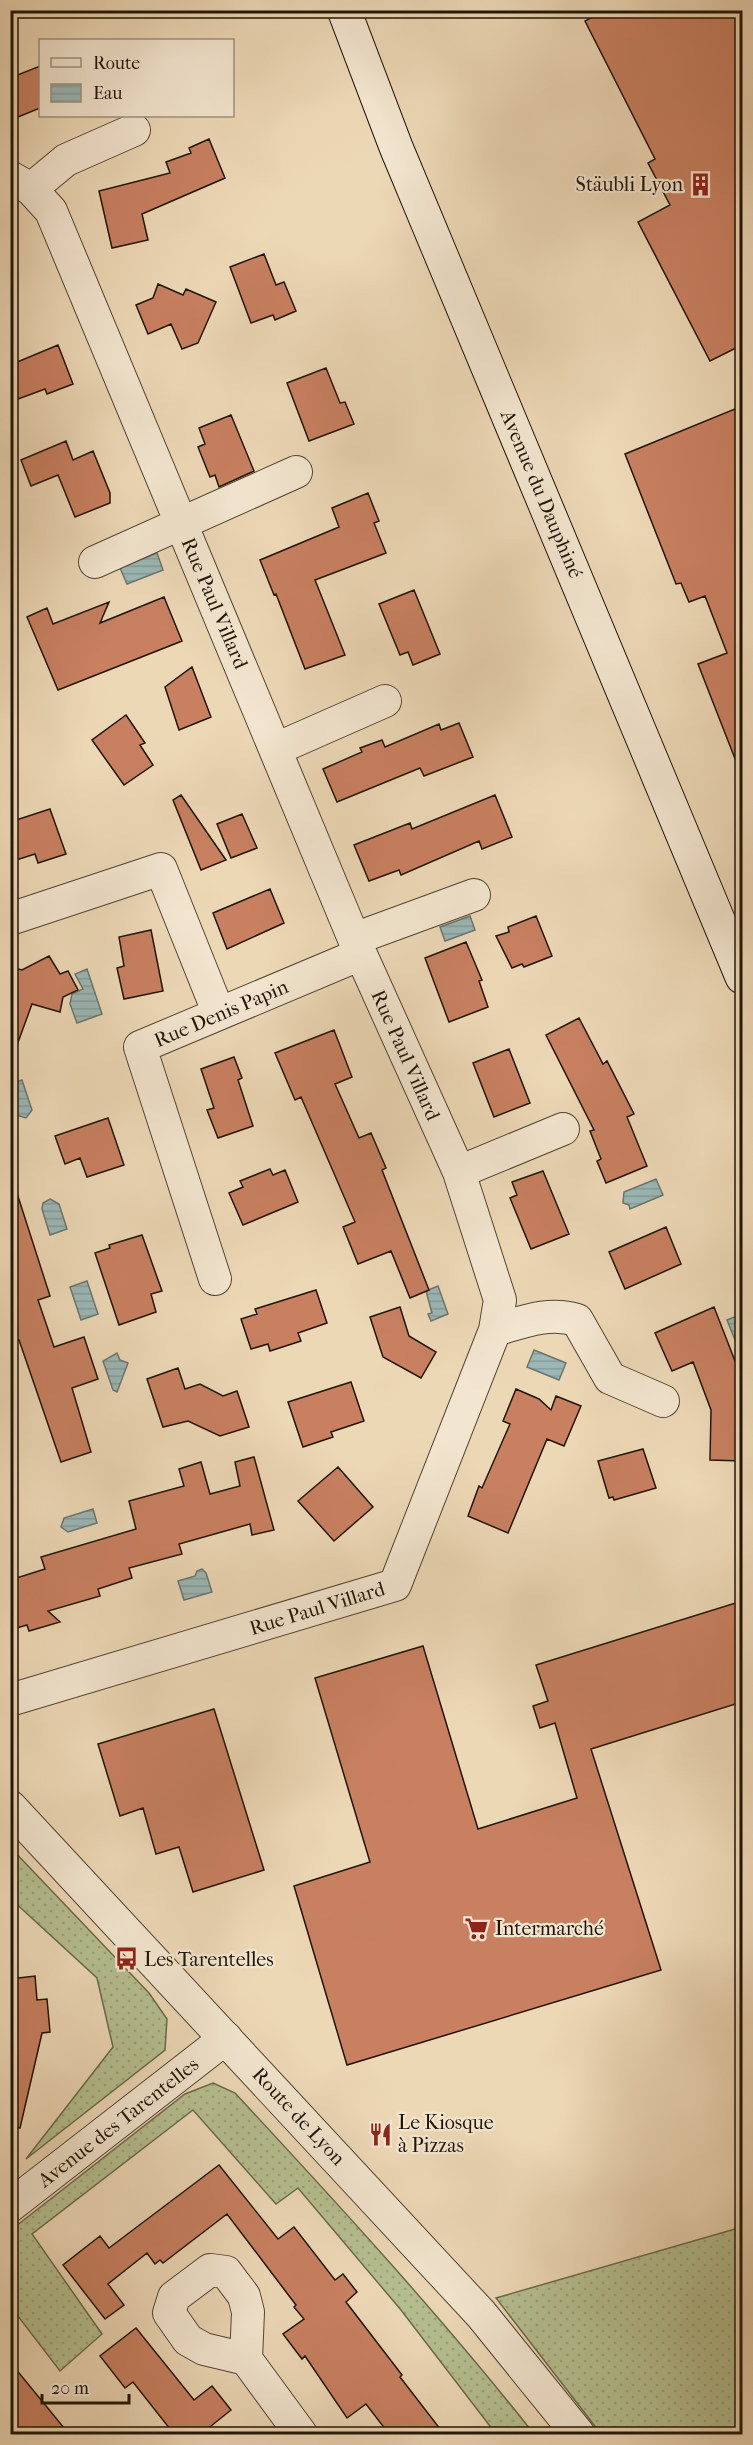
<svg xmlns="http://www.w3.org/2000/svg" width="753" height="2445" viewBox="0 0 753 2445" font-family="'IM FELL French Canon',serif">
	<style>
		.grass { fill: url(#grass-dots); stroke: #6a6a4b; stroke-width: 1.5 }
		.water { fill: url(#water-rules); stroke: #697670; stroke-width: 1.5 }
		.building { fill: #c88061; stroke: #1f1406; stroke-width: 1.5 }
		.lines { fill: none; stroke-linecap: round; stroke-linejoin: round }
		.minor-casing { stroke: #524532; stroke-width: 34 }
		.tertiary-casing { stroke: #524532; stroke-width: 35 }
		.secondary-casing { stroke: #1f1406; stroke-width: 35 }
		.minor { stroke: #f3e6d0; stroke-width: 32 }
		.tertiary { stroke: #f3e6d0; stroke-width: 33 }
		.secondary { stroke: #f3e6d0; stroke-width: 33 }
		.labels { text-anchor: middle; stroke-width: 4.5; stroke-linejoin: round; paint-order: stroke }
		.poi-label { font-size: 20px; fill: #1f1406; stroke: #f3e6d0; text-anchor: start }
		.street-label { font-size: 20px; fill: #1f1406; stroke: #f3e6d0 }
	</style>
	<defs>
		<pattern id="grass-dots" width="8" height="8" patternUnits="userSpaceOnUse" patternTransform="scale(1.5)"><rect width="8" height="8" fill="#b5bf90"/><path d="M2 2h.1M6 6h.1" fill="none" stroke="#9ba37b" stroke-width="1.8" stroke-linecap="round"/></pattern>
		<pattern id="water-rules" width="6" height="5" patternUnits="userSpaceOnUse" patternTransform="scale(1.5)"><rect width="6" height="5" fill="#9bb8b7"/><path d="M0 2.5h6" fill="none" stroke="#859d9c"/></pattern>
	</defs>
	<rect width="100%" height="100%" fill="#edd8b6"/>
	<filter id="stains"><feTurbulence type="fractalNoise" baseFrequency=".00333" numOctaves="4"/><feColorMatrix values="0 0 0 0 .2 0 0 0 0 .09 0 0 0 0 .02 0 0 0 .5 -.17"/></filter>
	<radialGradient id="worn" r=".72"><stop offset=".6" stop-color="#630" stop-opacity="0"/><stop offset="1" stop-color="#630" stop-opacity=".3"/></radialGradient>
	<!-- grass -->
	<path class="grass" d="M10,1847L149,1993L167,2019L165,2050L26,2159L113,2047L97,1978L11,1899Z
		M213,2083L235,2093C338,2204 440,2315 534,2434H496L401,2310L298,2188L276,2204L193,2110L32,2234L102,2334L60,2371L11,2307V2230L185,2094Z
		M742,2227V2434H601L496,2298Z"/>
	<!-- water -->
	<path class="water" d="M157,553L163,570L127,584L120,568Z
		M470,916L475,930L445,941L440,927Z
		M87,969L102,1014L77,1023L70,1004L72,994L83,989L75,974Z
		M22,1080L32,1110L26,1118L16,1115L11,1098V1084Z
		M656,1179L663,1195L630,1209L629,1205L623,1203L624,1192Z
		M50,1199L59,1204L67,1229L50,1235L42,1209L43,1203Z
		M87,1281L98,1314L81,1320L70,1287Z
		M438,1286L448,1314L431,1321L428,1314L432,1313L426,1291Z
		M742,1314V1355L741,1356L735,1351L737,1345L727,1320Z
		M534,1350L566,1363L559,1380L527,1367Z
		M117,1353L120,1360L128,1363L117,1392L113,1390L103,1361Z
		M93,1509L97,1523L68,1532L61,1527L64,1518Z
		M202,1569L206,1573L212,1592L184,1600L178,1581L195,1576L197,1571Z"/>
	<!-- building -->
	<path class="building" d="M604,10H742V345L710,361L638,222L670,205L648,163L655,159L585,21Z
		M40,66V108L18,117L16,112L10,115V78Z
		M209,139L225,178L142,214L148,240L112,248L99,191L170,173L166,162L191,153L189,148Z
		M264,254L276,285L284,282L296,311L275,320L273,315L251,323L230,267Z
		M158,284L183,295L186,289L216,302L198,343L182,349L171,324L148,334L136,305L153,298Z
		M58,345L73,384L47,394L45,389L18,399L10,381V365Z
		M326,368L340,403L345,402L354,424L309,441L287,383Z
		M742,406V773L741,774L698,664L727,653L705,596L689,602L681,583L676,584L625,454Z
		M231,415L254,471L219,487L215,475L210,477L198,447L205,444L199,428Z
		M66,441L73,460L93,451L110,493V503L75,517L58,475L31,486L21,460Z
		M368,493L379,521L374,523L386,553L315,580L345,655L305,669L276,594L274,595L260,560L339,527L332,508Z
		M414,590L440,654L413,665L408,652L400,655L379,604Z
		M164,597L182,641L58,690L27,617L47,608L53,624L109,602L100,623Z
		M192,667L211,717L179,730L165,687Z
		M126,715L145,743L140,745L153,765L124,785L92,740Z
		M459,723L473,757L424,776L420,768L337,802L323,769L362,752L360,748L382,740L385,747L439,724L441,730Z
		M181,795L226,860L201,870L173,800Z
		M495,795L512,837L482,849L479,841L401,875L399,870L369,881L354,845L410,823L412,829Z
		M50,809L66,854L38,863L35,854L10,862V822Z
		M242,814L257,848L231,858L217,824Z
		M270,889L284,923L227,949L213,913Z
		M536,916L552,956L524,967L522,964L512,968L496,936L509,932L508,927Z
		M151,930L163,991L124,999L117,968L124,966L119,937Z
		M466,942L482,980L479,981L488,1007L449,1022L425,958Z
		M49,956L60,974L68,971L78,990L63,997L60,1012L32,1004L13,1056L10,1055V967L22,970Z
		M579,1018L603,1064L607,1061L634,1114L627,1117L647,1166L606,1183L597,1161L601,1159L590,1131L594,1130L546,1035Z
		M334,1030L352,1077L335,1084L359,1138L371,1133L386,1168L382,1170L429,1290L410,1298L391,1251L358,1264L343,1227L355,1222L301,1097L295,1100L275,1053Z
		M509,1049L530,1103L494,1117L473,1063Z
		M234,1057L242,1078L238,1080L253,1126L218,1138L207,1110L214,1108L201,1069Z
		M108,1118L124,1165L87,1177L80,1158L65,1164L55,1136Z
		M270,1169L273,1175L285,1170L298,1202L243,1225L229,1193L243,1187L240,1181Z
		M543,1171L569,1234L531,1249L510,1198L517,1195L512,1182Z
		M15,1187L50,1296L38,1300L54,1347L84,1337L98,1379L72,1388L91,1452L61,1462L19,1340L10,1343V1188Z
		M666,1227L681,1264L625,1289L609,1252Z
		M142,1235L162,1291L151,1294L156,1312L119,1325L95,1253L110,1248L109,1245Z
		M316,1290L327,1323L298,1333L301,1341L270,1351L268,1344L251,1349L241,1319L257,1314L255,1309Z
		M400,1307L409,1336L436,1352L421,1378L383,1357L370,1317Z
		M714,1307L742,1379V1461L710,1460L711,1410L693,1362L672,1371L655,1333Z
		M178,1368L185,1389L200,1384L223,1396L237,1391L249,1427L220,1436L188,1421L163,1427L147,1379Z
		M351,1382L364,1421L331,1432L333,1437L303,1447L288,1402Z
		M516,1389L539,1399L551,1410L556,1396L581,1406L564,1446L547,1439L508,1533L468,1516L479,1486L482,1488L510,1424L503,1421Z
		M643,1449L656,1488L614,1500L613,1497L609,1498L598,1461Z
		M254,1457L274,1530L252,1535L250,1524L179,1544L182,1554L129,1568L132,1578L98,1589L100,1596L48,1611L60,1622L29,1631L27,1625L10,1630V1580L45,1569L41,1557L136,1529L129,1501L184,1486L179,1469L201,1462L210,1494L240,1486L235,1462Z
		M338,1467L373,1507L334,1541L298,1501Z
		M742,1601V1702L591,1749L661,1970L347,2065L294,1886L370,1862L315,1678L423,1646L478,1829L577,1798L555,1723L540,1728L533,1706L548,1701L536,1665Z
		M214,1709L264,1870L193,1892L179,1847L156,1854L143,1808L120,1816L98,1744Z
		M35,1976L37,2000L47,1999L50,2032L42,2033L20,2128L10,2126V1979Z
		M219,2165L278,2239L294,2227L335,2280L343,2274L357,2292L346,2302L402,2375L400,2377L444,2434H389L366,2404L347,2418L305,2356L302,2359L283,2334L304,2319L294,2307L296,2305L227,2214L163,2263L160,2260L155,2264L147,2253L108,2284L124,2305L105,2319L63,2265L100,2236L109,2248Z
		M136,2328L194,2400L212,2386L231,2410L201,2434H174L133,2382L125,2388L100,2356Z
		M10,2362L69,2434H10Z"/>
	<g class="lines">
		<defs>
			<path id="minor" d="M10,177L31,189L51,211L354,939L459,1172L500,1300L495,1330L395,1585L10,1700
				M31,189L66,160L134,130
				M95,562L296,472
				M276,749L385,701
				M10,919L161,869L219,1014
				M354,939L474,895
				M459,1172L563,1129
				M215,1279L140,1047L361,954
				M495,1330C523,1322 549,1311 577,1320L610,1378L663,1401
				M10,2206L226,2038
				M246,2359L204,2349L188,2340L169,2313L174,2297L210,2270L226,2272L244,2296L248,2312L246,2359L301,2434"/>
			<path id="tertiary" d="M10,1807L481,2314L578,2434"/>
			<path id="secondary" d="M344,10L396,147L742,977"/>
		</defs>
		<!-- minor casing -->
		<use href="#minor" class="minor-casing"/>
		<!-- tertiary casing -->
		<use href="#tertiary" class="tertiary-casing"/>
		<!-- secondary casing -->
		<use href="#secondary" class="secondary-casing"/>
		<!-- minor -->
		<use href="#minor" class="minor"/>
		<!-- tertiary -->
		<use href="#tertiary" class="tertiary"/>
		<!-- secondary -->
		<use href="#secondary" class="secondary"/>
	</g>
	<!-- icons -->
	<defs>
		<symbol id="building-bare" viewBox="-9 -9 18 18"><path d="M-4-6H4V6H1V3H-1V6H-4ZM-2.5-4.3h1.7v1.8h-1.7ZM.8-4.3h1.7v1.8H.8ZM-2.5-1h1.7V.8h-1.7ZM.8-1h1.7V.8H.8Z" fill="#8f2418" stroke="#f3e6d0" stroke-width="2.5" paint-order="stroke"/></symbol>
		<symbol id="supermarket-bare" viewBox="-9 -9 18 18"><path d="M-6-5.5h2.5l.6 2H6L4.5 2H-2.5L-4.4-4H-6ZM-1.5 3.2a1.3 1.3 0 1 0 .1 0ZM3 3.2a1.3 1.3 0 1 0 .1 0Z" fill="#8f2418" stroke="#f3e6d0" stroke-width="2.5" paint-order="stroke"/></symbol>
		<symbol id="bus-bare" viewBox="-9 -9 18 18"><path d="M-5-6H5V4H4V6H2V4H-2V6H-4V4H-5ZM-3.5-4V0h7V-4ZM-3.5 1.2v1.5H-2V1.2ZM2 1.2v1.5H3.5V1.2Z" fill="#8f2418" stroke="#f3e6d0" stroke-width="2.5" paint-order="stroke"/></symbol>
		<symbol id="restaurant-bare" viewBox="-9 -9 18 18"><path d="M-5-6h1v4h1v-4h1v4h1v-4h1v5L-1.5 .5V6h-2V.5L-5-1ZM5-6V6H3V1.5H1.5Q1.5-4 5-6Z" fill="#8f2418" stroke="#f3e6d0" stroke-width="2.5" paint-order="stroke"/></symbol>
	</defs>
	<g fill-rule="evenodd">
		<use href="#building-bare" x="684" y="168" width="33" height="33"/>
		<use href="#supermarket-bare" x="460" y="1912" width="33" height="33"/>
		<use href="#bus-bare" x="110" y="1942" width="33" height="33"/>
		<use href="#restaurant-bare" x="364" y="2118" width="33" height="33"/>
	</g>
	<g class="labels">
		<!-- poi labels -->
		<g class="poi-label">
			<text x="683" y="191" text-anchor="end">Stäubli Lyon</text>
			<text x="495" y="1935">Intermarché</text>
			<text x="144" y="1966">Les Tarentelles</text>
			<text x="398" y="2129">Le Kiosque<tspan x="398" dy="23">à Pizzas</tspan></text>
		</g>
		<!-- street labels -->
		<g class="street-label">
			<text transform="translate(542 494) rotate(67)" y="7">Avenue du Dauphiné</text>
			<text transform="translate(215 603) rotate(67)" y="7">Rue Paul Villard</text>
			<text transform="translate(221 1013) rotate(-23)" y="7">Rue Denis Papin</text>
			<text transform="translate(406 1055) rotate(66)" y="7">Rue Paul Villard</text>
			<text transform="translate(317 1608) rotate(-17)" y="7">Rue Paul Villard</text>
			<text transform="translate(299 2116) rotate(47)" y="7">Route de Lyon</text>
			<text transform="translate(118 2122) rotate(-38)" y="7">Avenue des Tarentelles</text>
		</g>
	</g>
	<!-- margin -->
	<rect width="753" height="2445" fill="none" stroke="#edd8b6" stroke-width="36"/>
	<rect x="12" y="12" width="729" height="2421" fill="none" stroke="#1f1406" stroke-width="3"/>
	<rect x="18" y="18" width="717" height="2409" fill="none" stroke="#1f1406" stroke-width="1.5"/>
	<!-- legend -->
	<rect x="39" y="39" width="195" height="78" fill="#f3e6d0" stroke="#9e927f" stroke-width="1.5"/>
	<rect x="51" y="58" width="30" height="9" fill="#f3e6d0" stroke="#9e927f" stroke-width="1.5"/>
	<text x="93" y="69" font-size="18" fill="#1f1406">Route</text>
	<rect x="51" y="84" width="30" height="18" fill="url(#water-rules)" stroke="#9e927f" stroke-width="1.5"/>
	<text x="93" y="99" font-size="18" fill="#1f1406">Eau</text>
	<!-- scale -->
	<path d="M42 2394v9h87v-9" fill="none" stroke="#1f1406" stroke-width="3"/>
	<text x="51" y="2394" font-size="18" fill="#1f1406" stroke="#f3e6d0" stroke-width="4.5" paint-order="stroke">20 m</text>
	<rect width="100%" height="100%" filter="url(#stains)"/>
	<rect width="100%" height="100%" fill="url(#worn)"/>
</svg>
